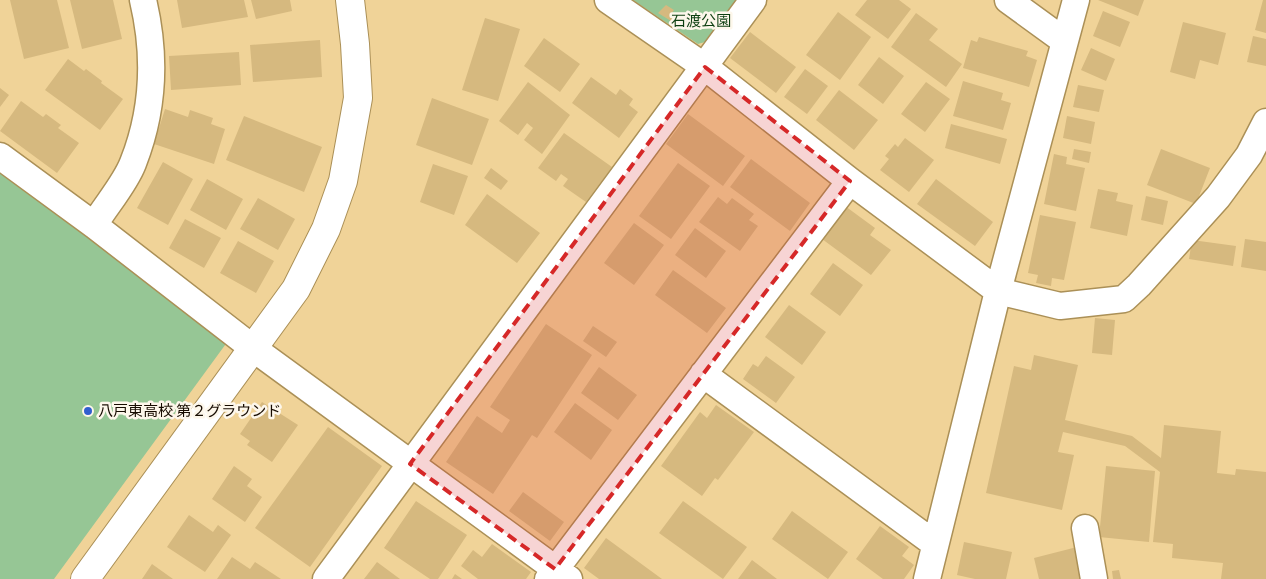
<svg xmlns="http://www.w3.org/2000/svg" width="1266" height="579" viewBox="0 0 1266 579" font-family="Signika,'Noto Sans JP',sans-serif">
	<style>
		.green { fill: #96c695 }
		.building { fill: #d6b97f }
		.lines { fill: none; stroke-linecap: round; stroke-linejoin: round }
		.minor-casing { stroke: #ab9057; stroke-width: 29 }
		.tertiary-casing { stroke: #ab9057; stroke-width: 30 }
		.minor { stroke: #fff; stroke-width: 26 }
		.tertiary { stroke: #fff; stroke-width: 28 }
		.marked { fill: #d62828; fill-opacity: 0.2; stroke: #d62828; stroke-width: 4; stroke-dasharray: 10 6; stroke-linejoin: round }
		.poi-dot { fill: #315fcf; stroke: #fdf7eb; stroke-width: 2 }
		.labels { text-anchor: middle; stroke-width: 5; stroke-linejoin: round; paint-order: stroke }
		.park-label { font-size: 15px; fill: #0d3f11; stroke: #fdf7eb }
		.poi-label { font-size: 15px; fill: #160b00; stroke: #fdf7eb; text-anchor: start }
	</style>
	<rect width="100%" height="100%" fill="#f0d398"/>
	<!-- green -->
	<path class="green" d="M633,0H740L712,40L698,44Z
		M0,171L228,341L54,579H0Z"/>
	<!-- building -->
	<path class="building" d="M10,0H57L69,48L24,59Z
		M70,0H113L122,39L82,49Z
		M177,0H244L248,17L182,28Z
		M251,0H290L292,11L256,19Z
		M867,0H899L911,9L888,39L855,15Z
		M1098,0H1144L1138,16Z
		M1263,0H1266V33L1255,30Z
		M666,5L674,10L672,13L679,18L676,24L658,13Z
		M1103,11L1130,22L1120,47L1093,36Z
		M838,12L871,37L840,80L806,55Z
		M916,13L938,29L929,40L962,64L946,87L891,47Z
		M485,18L520,29L498,101L462,90Z
		M1183,22L1226,33L1218,65L1200,60L1195,79L1170,72Z
		M750,32L796,67L776,93L730,58Z
		M1253,36L1266,39V66L1247,62Z
		M979,37L1028,51L1026,56L1037,60L1029,87L963,68L971,40L977,42Z
		M544,38L580,64L560,92L524,66Z
		M320,40L322,77L253,82L250,45Z
		M1091,48L1115,59L1106,81L1081,70Z
		M239,52L241,85L171,90L169,56Z
		M879,57L904,76L883,104L858,85Z
		M68,59L84,71L86,69L102,81L101,83L123,99L100,130L45,90Z
		M805,69L828,86L807,114L784,97Z
		M591,77L616,95L620,89L633,99L629,105L638,112L619,138L572,103Z
		M963,81L1003,93L1001,100L1011,103L1003,130L953,116Z
		M528,82L570,115L542,154L524,140L533,128L527,123L518,135L499,121Z
		M926,82L950,99L925,132L901,114Z
		M1078,85L1104,90L1099,112L1073,107Z
		M0,88L9,95L0,107Z
		M839,90L878,120L854,150L816,120Z
		M432,98L489,119L472,165L416,145Z
		M21,101L43,117L46,114L61,125L58,128L79,143L57,173L0,131Z
		M165,109L188,117L190,110L213,118L211,124L225,129L214,164L154,144Z
		M688,114L745,156L723,186L666,144Z
		M244,116L322,147L304,192L226,160Z
		M1067,116L1095,122L1091,144L1063,138Z
		M951,124L1007,139L1000,164L945,148Z
		M564,133L612,167L586,202L563,186L568,179L561,174L556,181L538,168Z
		M905,138L934,160L909,192L880,170L889,159L885,156L895,144L898,147Z
		M1074,149L1091,152L1089,163L1072,159Z
		M1161,149L1210,168L1196,204L1147,185Z
		M1054,154L1067,157L1066,164L1085,168L1076,211L1044,204Z
		M751,159L810,203L790,231L730,187Z
		M163,162L193,179L168,225L137,208Z
		M678,163L710,186L671,239L639,216Z
		M433,164L468,176L454,215L420,202Z
		M491,168L508,181L501,190L484,178Z
		M207,179L243,199L226,230L190,210Z
		M936,179L993,222L975,246L917,204Z
		M1098,189L1118,193L1116,201L1133,205L1127,236L1090,228Z
		M487,194L540,233L517,263L465,225Z
		M1146,196L1168,201L1163,225L1141,220Z
		M718,197L727,204L732,198L754,214L749,220L758,226L740,251L699,222Z
		M258,198L295,219L278,250L240,229Z
		M845,206L875,228L870,235L891,250L871,275L822,239Z
		M1040,215L1076,222L1064,280L1052,278L1051,286L1036,283L1038,275L1028,273Z
		M185,219L221,238L204,268L169,248Z
		M634,223L664,245L634,285L604,263Z
		M695,228L726,251L706,278L675,255Z
		M1245,239L1266,242V271L1241,267Z
		M1192,240L1236,246L1233,266L1189,259Z
		M238,241L274,261L256,293L220,273Z
		M833,263L863,285L840,316L810,294Z
		M673,270L726,308L707,333L655,295Z
		M789,305L826,332L802,365L765,337Z
		M1095,318L1115,320L1112,355L1092,353Z
		M546,324L592,355L537,438L532,435L493,494L446,462L477,416L502,433L510,420L490,407Z
		M593,326L617,342L606,357L583,341Z
		M1034,355L1078,365L1065,420L1132,436L1161,458L1164,425L1221,431L1217,473L1235,475L1236,469L1266,472V579H1221L1223,563L1172,558L1173,544L1153,542L1160,472L1125,446L1063,432L1058,452L1074,455L1062,510L986,493L1014,366L1031,370Z
		M766,356L795,377L776,403L743,379L753,364L758,367Z
		M599,367L637,395L618,420L581,393Z
		M262,402L298,425L272,462L247,445L250,441L240,434Z
		M575,403L612,430L591,460L554,432Z
		M716,405L754,432L718,480L715,478L702,496L661,466L700,412L707,418Z
		M328,427L382,466L310,567L255,528Z
		M234,466L252,479L247,486L262,497L245,522L212,499Z
		M1106,466L1155,471L1149,542L1099,537Z
		M523,492L564,522L550,541L509,511Z
		M416,501L467,535L438,579H430L384,548Z
		M683,501L747,547L723,579L659,533Z
		M792,511L848,552L828,579L772,539Z
		M189,515L213,532L218,525L231,535L205,572L167,547Z
		M880,526L909,547L902,556L914,565L904,579H883L856,559Z
		M606,538L662,579H599L584,568Z
		M964,542L1012,552L1006,579H975L957,575Z
		M492,544L531,572L526,579H478L461,566L473,550L482,557Z
		M1077,547L1085,579H1039L1034,558Z
		M232,557L250,569L255,562L281,579H217Z
		M752,560L777,579H738Z
		M377,562L400,579H364Z
		M152,564L173,579H142Z
		M1119,570L1121,579H1113L1112,571Z
		M455,574L462,579H452Z"/>
	<g class="lines">
		<defs>
			<path id="minor" d="M608,0L705,67L850,181L998,291L1060,306L1124,299L1139,285L1218,197L1249,155L1266,122
				M1008,0L1063,40
				M0,156L94,225L254,349L569,579
				M94,225C106,205 125,184 133,163C154,110 156,55 143,0
				M703,374L935,544
				M1085,528L1094,579
				M326,579L753,0
				M548,579L850,181
				M927,579L998,291L1076,0"/>
			<path id="tertiary" d="M85,579L296,289L326,229L343,181L358,98L355,44L350,0"/>
		</defs>
		<!-- minor casing -->
		<use href="#minor" class="minor-casing"/>
		<!-- tertiary casing -->
		<use href="#tertiary" class="tertiary-casing"/>
		<!-- minor -->
		<use href="#minor" class="minor"/>
		<!-- tertiary -->
		<use href="#tertiary" class="tertiary"/>
	</g>
	<!-- marked area -->
	<path class="marked" d="M705,67L850,181L555,569L410,464Z"/>
	<!-- markers -->
	<circle class="poi-dot" cx="88" cy="411" r="5"/>
	<g class="labels">
		<!-- park labels -->
		<g class="park-label">
			<text x="701" y="26">石渡公園</text>
		</g>
		<!-- poi labels -->
		<g class="poi-label">
			<text x="98" y="416">八戸東高校 第２グラウンド</text>
		</g>
	</g>
</svg>
